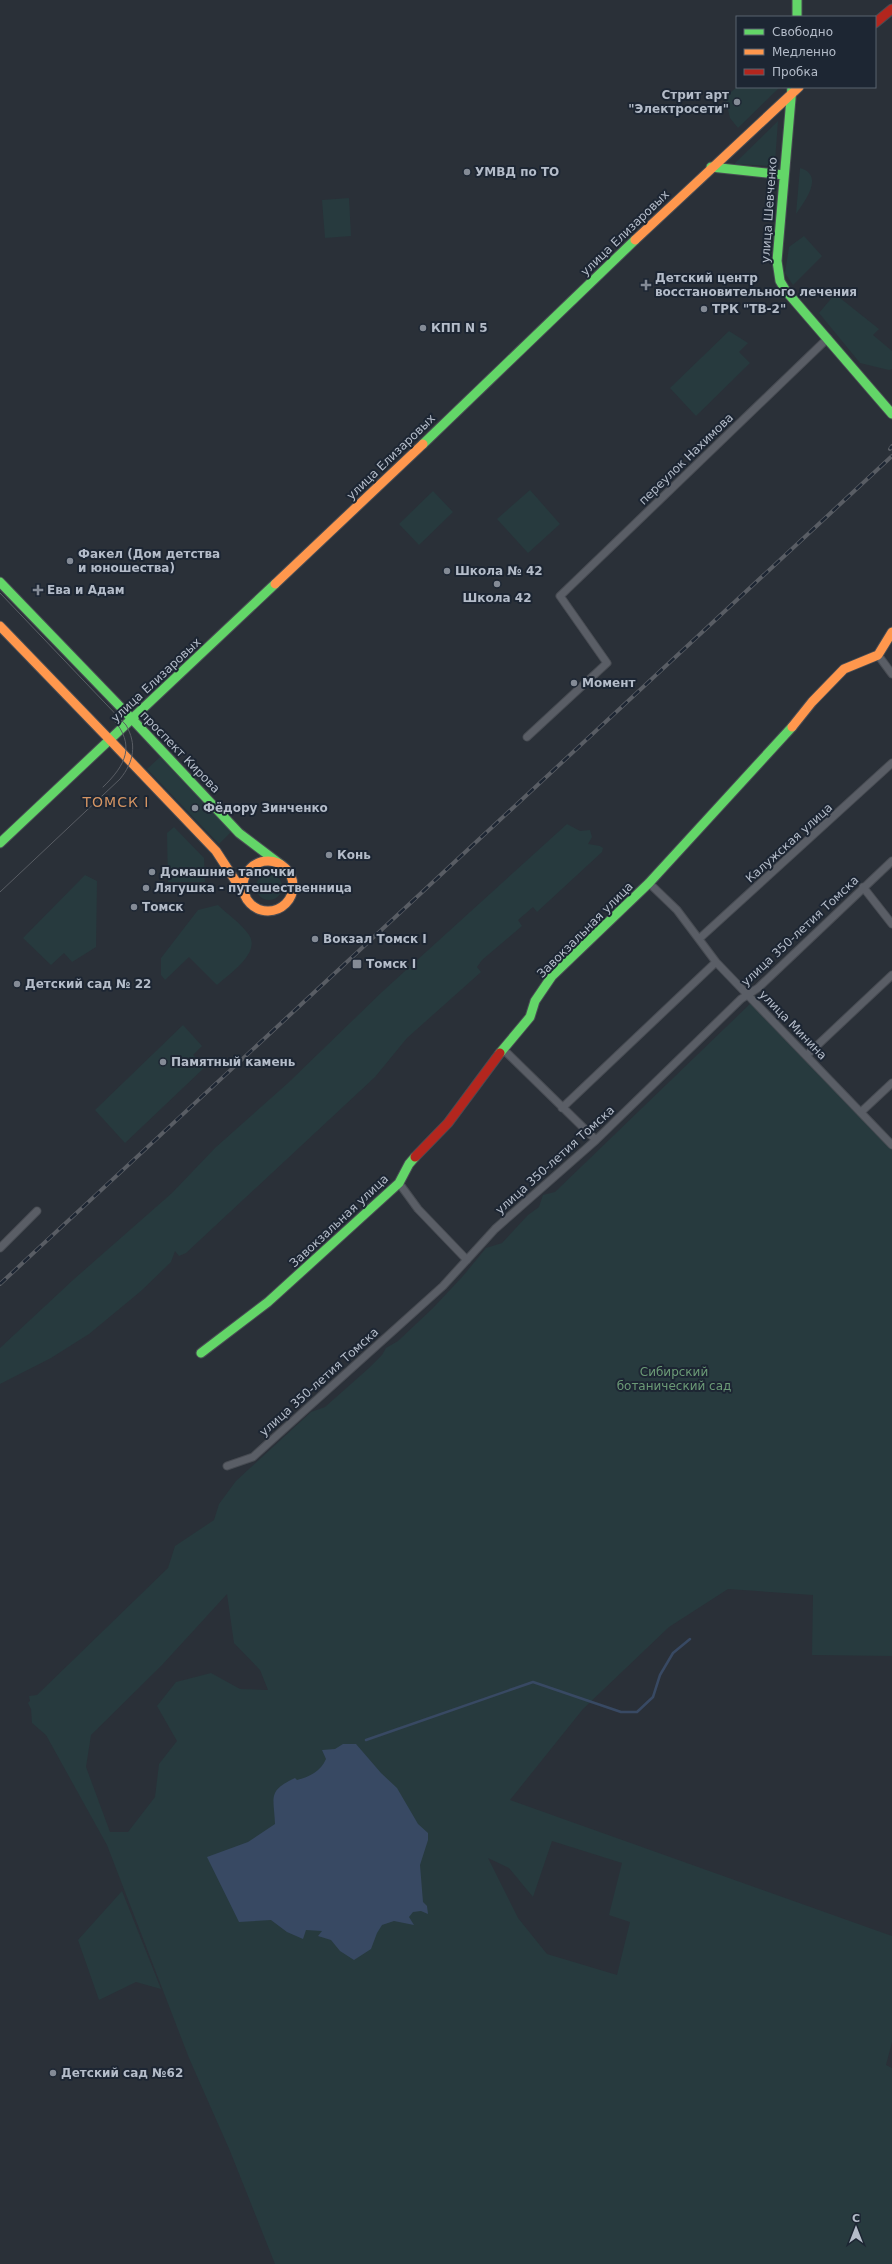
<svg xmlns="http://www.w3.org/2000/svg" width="892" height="2264" viewBox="0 0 892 2264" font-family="'DejaVu Sans',sans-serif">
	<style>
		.green { fill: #273a3e; fill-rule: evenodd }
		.water { fill: #384963 }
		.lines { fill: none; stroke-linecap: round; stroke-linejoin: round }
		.stream { stroke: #384963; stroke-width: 2.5 }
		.street-casing { stroke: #484c53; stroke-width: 9 }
		.fast-casing { stroke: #484c53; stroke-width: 11 }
		.slow-casing { stroke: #484c53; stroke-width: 11 }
		.jam-casing { stroke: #484c53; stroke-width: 11 }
		.street { stroke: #5a5e66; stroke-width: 7 }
		.fast { stroke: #63d668; stroke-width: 9 }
		.slow { stroke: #ff974d; stroke-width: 9 }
		.jam { stroke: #b3261e; stroke-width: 9 }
		.tram { stroke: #595d64; stroke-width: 1 }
		.rail-casing { stroke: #595d64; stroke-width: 4 }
		.rail { stroke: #1d2633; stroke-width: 2.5; stroke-dasharray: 8; stroke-linecap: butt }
		.poi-dot { fill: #848b96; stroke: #1d2633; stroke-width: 1.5 }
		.labels { text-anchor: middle; stroke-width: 4; stroke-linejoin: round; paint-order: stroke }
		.poi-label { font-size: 12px; font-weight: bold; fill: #b4bcc9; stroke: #1d2633; text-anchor: start }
		.street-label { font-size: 12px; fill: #b4bcc9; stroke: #1d2633 }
		.park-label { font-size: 12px; fill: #6b9a76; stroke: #1d2633 }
		.quarter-label { font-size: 14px; letter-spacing: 1px; fill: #d59563; stroke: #1d2633 }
	</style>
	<rect width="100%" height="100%" fill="#2a3038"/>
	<!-- green -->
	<path class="green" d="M737,87H780L738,128L730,118L725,97Z
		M778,121L775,162L771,166L734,164Z
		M800,168C825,175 805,201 796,214Z
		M349,198L351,236L325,238L322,200Z
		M804,236L822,256L793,285L785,273L789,247Z
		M835,294L879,329L873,335L892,351V369L889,370L860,363L819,313Z
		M729,331L748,343L739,352L750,363L696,416L670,388Z
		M530,490L560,524L528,553L497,519Z
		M433,491L453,512L419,545L399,524Z
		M160,757L231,832L219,844L147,769Z
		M567,824L580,831L590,830L592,837L588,844L600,846L603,848L602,852L537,912L533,907L518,920L522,926L482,960L477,967L481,972L407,1038L375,1077L186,1253L179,1256L175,1251L171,1262L141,1291L89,1334L51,1358L0,1384V1348L73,1280L172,1193L215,1148L288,1083L383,991Z
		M174,827L204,858L205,882H168L167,833Z
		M256 887a13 13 0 1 1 26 0a13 13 0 1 1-26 0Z
		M85,875L97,881L96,947L72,962L64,953L51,965L23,938Z
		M218,905C227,914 242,924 249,935C261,953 229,974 217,985L189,957L165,980L161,975V958L198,910Z
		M752,1002L892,1149V1656L812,1655L813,1595L728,1589L669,1627L583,1709L510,1800L892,1936V2042L886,2065L892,2068V2264H275L230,2151L189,2058L107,1845L46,1735L32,1723L31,1709L28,1703L30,1701L29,1696L37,1695L168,1568L175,1546L214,1520L219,1504L236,1481L311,1412L325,1407L369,1368L382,1355L386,1348L398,1341L433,1308L463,1276L486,1248L502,1243L528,1215L539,1207L543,1195L555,1192ZM227,1594L234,1643L260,1670L268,1690L240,1689L211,1673L176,1682L157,1706L177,1741L159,1764L155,1797L128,1832H110L86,1767L91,1735L162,1665ZM552,1841L622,1863L609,1915L630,1922L617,1975L547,1954L518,1918L488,1858L509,1868L533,1897Z
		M183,1025L202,1046L193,1055L205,1067L125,1143L95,1110Z
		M122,1891L161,1989L136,1982L99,2000L78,1940Z"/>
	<!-- water -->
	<path class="water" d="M343,1744H356L381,1773L397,1788L418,1824L428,1833V1840L420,1865L423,1902L427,1906L428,1914L421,1911L413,1912L409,1917L414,1925L394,1921L382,1925L377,1933L371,1949L354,1960L340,1951L331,1940L318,1936L322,1931L306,1930L303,1939L287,1932L271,1920L239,1922L207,1857L248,1842L275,1824C274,1797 267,1791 295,1778L297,1780C309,1777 321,1771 326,1759L322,1750L335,1749Z"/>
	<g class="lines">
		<!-- stream -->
		<path class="stream" d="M366,1740L533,1682L621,1712H637L653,1697L660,1675L673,1653L690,1639"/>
		<defs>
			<path id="street" d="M878,655L892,674
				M527,737L607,663L560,596L828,338
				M649,883L677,910L716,962L892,1145
				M863,887L892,924
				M700,938L892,763
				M503,1049L596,1140
				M807,1055L892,975
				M562,1108L716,962
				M861,1112L892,1083
				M399,1183L418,1209L467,1260
				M0,1248L37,1211
				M227,1466L253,1457L443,1286L495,1229L596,1140L741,999L758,988L892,861"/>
			<path id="fast" d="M797,0V17
				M792,87L777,261L780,281L786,291L892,414
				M711,167L784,175
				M423,444L635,240
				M0,582L132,719
				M132,719L239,833L280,864
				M0,843L275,584
				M500,1053L530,1017L535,1001L552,976L649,883L792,727
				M201,1353L268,1302L399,1183L409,1164L415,1157"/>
			<path id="slow" d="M635,240L799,87
				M275,584L423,444
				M0,626L110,740
				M792,727L812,702L844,669L878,655L892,632
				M110,740L216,851L246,897
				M243 886a25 25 0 1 1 50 0a25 25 0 1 1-50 0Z"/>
			<path id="jam" d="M875,23L892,9
				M415,1157L448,1123L500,1053"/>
		</defs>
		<!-- street casing -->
		<use href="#street" class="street-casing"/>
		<!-- fast casing -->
		<use href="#fast" class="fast-casing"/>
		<!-- slow casing -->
		<use href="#slow" class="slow-casing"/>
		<!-- jam casing -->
		<use href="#jam" class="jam-casing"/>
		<!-- street -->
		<use href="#street" class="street"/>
		<!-- fast -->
		<use href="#fast" class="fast"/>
		<!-- slow -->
		<use href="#slow" class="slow"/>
		<!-- jam -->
		<use href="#jam" class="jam"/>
		<!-- tram -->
		<path class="tram" d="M0,593L126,725C137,744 134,762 120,779L0,892
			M103,787C126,765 136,745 113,719"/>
		<defs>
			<path id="rail" d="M890,449L892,446
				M0,1284L892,456"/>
		</defs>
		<!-- rail casing -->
		<use href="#rail" class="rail-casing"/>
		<!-- rail -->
		<use href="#rail" class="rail"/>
	</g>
	<!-- markers -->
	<g class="poi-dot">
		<circle cx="737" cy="102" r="4"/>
		<circle cx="467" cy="172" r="4"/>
		<path d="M644 279h4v4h4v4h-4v4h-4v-4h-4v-4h4z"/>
		<circle cx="704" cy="309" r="4"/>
		<circle cx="423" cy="328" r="4"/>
		<circle cx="70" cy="561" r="4"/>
		<circle cx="447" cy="571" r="4"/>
		<circle cx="497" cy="584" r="4"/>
		<path d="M36 584h4v4h4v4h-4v4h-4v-4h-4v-4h4z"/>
		<circle cx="574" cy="683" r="4"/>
		<circle cx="195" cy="808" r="4"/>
		<circle cx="329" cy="855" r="4"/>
		<circle cx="152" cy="872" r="4"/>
		<circle cx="146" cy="888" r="4"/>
		<circle cx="134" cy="907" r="4"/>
		<circle cx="315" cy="939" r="4"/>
		<rect x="352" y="959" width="10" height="10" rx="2"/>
		<circle cx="17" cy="984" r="4"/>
		<circle cx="163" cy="1062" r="4"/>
		<circle cx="53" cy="2073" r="4"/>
	</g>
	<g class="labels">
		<!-- poi labels -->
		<g class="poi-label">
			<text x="729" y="99" text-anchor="end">Стрит арт<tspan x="729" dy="14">"Электросети"</tspan></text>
			<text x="475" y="176">УМВД по ТО</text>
			<text x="655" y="282">Детский центр<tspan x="655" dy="14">восстановительного лечения</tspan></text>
			<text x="712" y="313">ТРК "ТВ-2"</text>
			<text x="431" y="332">КПП N 5</text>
			<text x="78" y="558">Факел (Дом детства<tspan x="78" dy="14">и юношества)</tspan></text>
			<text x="455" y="575">Школа № 42</text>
			<text x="47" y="594">Ева и Адам</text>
			<text x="497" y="602" text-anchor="middle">Школа 42</text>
			<text x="582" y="687">Момент</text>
			<text x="203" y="812">Фёдору Зинченко</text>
			<text x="337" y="859">Конь</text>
			<text x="160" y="876">Домашние тапочки</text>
			<text x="154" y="892">Лягушка - путешественница</text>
			<text x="142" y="911">Томск</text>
			<text x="323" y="943">Вокзал Томск I</text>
			<text x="366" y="968">Томск I</text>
			<text x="25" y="988">Детский сад № 22</text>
			<text x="171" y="1066">Памятный камень</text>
			<text x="61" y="2077">Детский сад №62</text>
		</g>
		<!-- street labels -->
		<g class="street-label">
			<text transform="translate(769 210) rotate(-86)" y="4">улица Шевченко</text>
			<text transform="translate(625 233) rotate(-44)" y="4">улица Елизаровых</text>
			<text transform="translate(391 457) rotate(-44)" y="4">улица Елизаровых</text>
			<text transform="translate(686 459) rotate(-44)" y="4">переулок Нахимова</text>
			<text transform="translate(156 680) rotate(-43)" y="4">улица Елизаровых</text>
			<text transform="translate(180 752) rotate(46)" y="4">проспект Кирова</text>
			<text transform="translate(789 843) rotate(-42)" y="4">Калужская улица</text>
			<text transform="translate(585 930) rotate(-45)" y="4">Завокзальная улица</text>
			<text transform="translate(800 931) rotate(-43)" y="4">улица 350-летия Томска</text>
			<text transform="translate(793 1025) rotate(46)" y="4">улица Минина</text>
			<text transform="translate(555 1160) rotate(-42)" y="4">улица 350-летия Томска</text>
			<text transform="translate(339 1221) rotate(-43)" y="4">Завокзальная улица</text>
			<text transform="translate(319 1382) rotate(-42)" y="4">улица 350-летия Томска</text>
		</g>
		<!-- park labels -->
		<g class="park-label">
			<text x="674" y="1376">Сибирский<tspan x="674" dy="14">ботанический сад</tspan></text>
		</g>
		<!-- quarter labels -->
		<g class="quarter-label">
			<text x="116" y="807">ТОМСК I</text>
		</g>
	</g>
	<!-- legend -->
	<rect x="736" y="16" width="140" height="72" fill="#1d2633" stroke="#59626f"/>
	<rect x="744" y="29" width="20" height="6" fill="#63d668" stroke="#59626f"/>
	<text x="772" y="36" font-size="12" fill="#b4bcc9">Свободно</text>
	<rect x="744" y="49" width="20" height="6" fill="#ff974d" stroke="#59626f"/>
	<text x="772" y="56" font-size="12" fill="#b4bcc9">Медленно</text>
	<rect x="744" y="69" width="20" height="6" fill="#b3261e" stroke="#59626f"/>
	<text x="772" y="76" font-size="12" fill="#b4bcc9">Пробка</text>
	<!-- north arrow -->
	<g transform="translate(856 2228)" stroke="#1d2633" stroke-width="3" paint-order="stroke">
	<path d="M0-3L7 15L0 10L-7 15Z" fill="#b4bcc9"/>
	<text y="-6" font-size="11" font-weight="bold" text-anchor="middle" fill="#b4bcc9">С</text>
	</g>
</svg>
